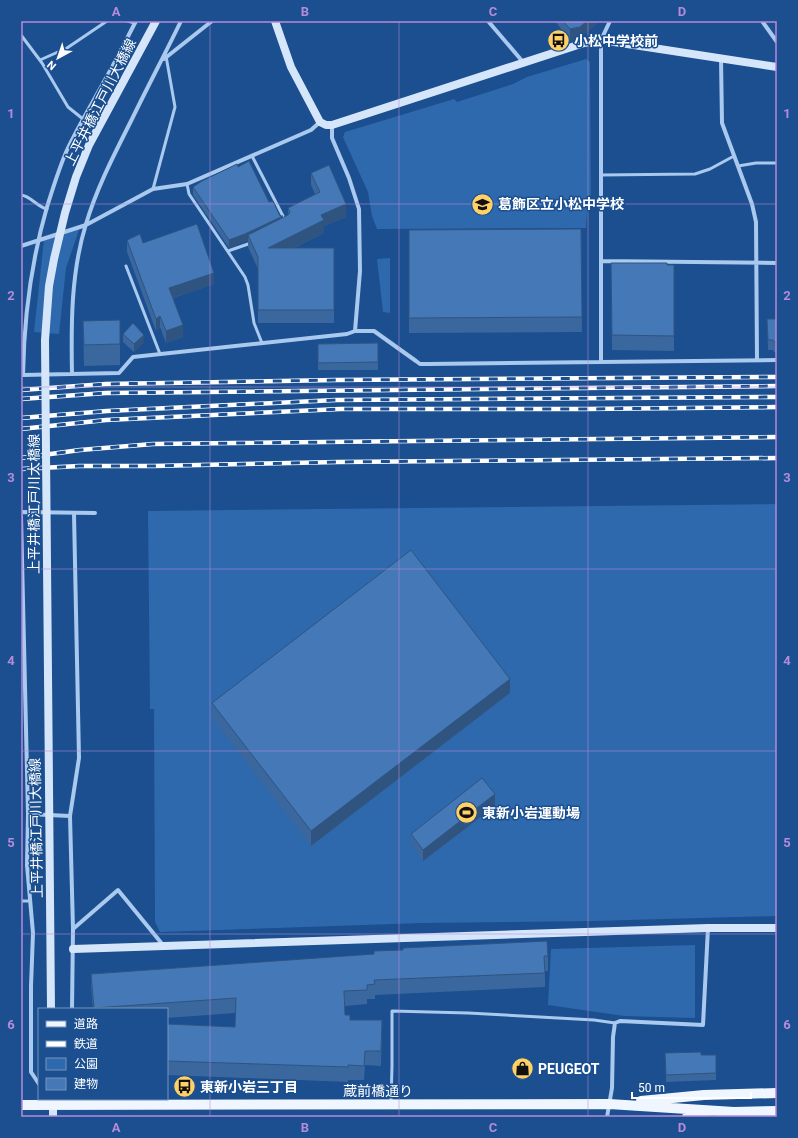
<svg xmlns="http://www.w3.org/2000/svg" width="798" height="1138" viewBox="0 0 798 1138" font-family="Roboto,'Noto Sans JP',sans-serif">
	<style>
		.green { fill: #2e69ad }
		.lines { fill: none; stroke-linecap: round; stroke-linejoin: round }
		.lane { stroke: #a9c9ee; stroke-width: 3 }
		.street { stroke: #a9c9ee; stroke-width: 4 }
		.secondary { stroke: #d6e6fa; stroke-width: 8 }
		.primary { stroke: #f0f6ff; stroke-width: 10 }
		.rail-casing { stroke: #fff; stroke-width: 4.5 }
		.rail { stroke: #1b4f8f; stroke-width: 3; stroke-dasharray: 9; stroke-linecap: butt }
		.secondary-bridge { stroke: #d6e6fa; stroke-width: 8 }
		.wall { fill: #3a679d }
		.shaded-wall { fill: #305480 }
		.building { fill: #4478b7; stroke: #305480 }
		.grid { fill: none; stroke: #b68bdc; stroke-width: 1; stroke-opacity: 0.55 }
		.labels { text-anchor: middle; stroke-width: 3; stroke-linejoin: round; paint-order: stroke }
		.poi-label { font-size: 14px; font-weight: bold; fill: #fff; stroke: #1b4f8f; text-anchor: start }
		.street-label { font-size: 14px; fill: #fff; stroke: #1b4f8f }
		.neatline { fill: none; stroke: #b68bdc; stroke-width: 1.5 }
		.grid-label { font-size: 13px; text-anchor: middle; font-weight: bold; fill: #b68bdc }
	</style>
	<rect width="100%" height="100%" fill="#1b4f8f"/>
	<!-- green -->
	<path class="green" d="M586,59L590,62L591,211H587L586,228L377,229L372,216L368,192L343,137L345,132L454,99L457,102L513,84L527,77Z
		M80,227L66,268L59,334L34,332L44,240Z
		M390,258V313L383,312L377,259Z
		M777,504V916L592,921L422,923L160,932L155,922L154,709H150L148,511Z
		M695,945V1018L624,1016L548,1005L551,949Z"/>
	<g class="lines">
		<!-- lane -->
		<path class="lane" d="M127,21L135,23
			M21,35L42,63L68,107L83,119
			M40,60L67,48L107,21
			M252,156L284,218
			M738,166L756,163H777
			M601,175L695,174L710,169L734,156
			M187,184L189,194L245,277L248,285L254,323L262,343
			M153,189L175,107L166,56
			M21,195C31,196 37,207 47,209
			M228,251L251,243
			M126,266L160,354
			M21,901H30
			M391,1103L392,1066V1011L468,1013L594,1020L615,1023"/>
		<!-- street -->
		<path class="street" d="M136,21C126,40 117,59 106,78C93,102 79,125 67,150C59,168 53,188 47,207C31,262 24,317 23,375L119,373L133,357L347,334L355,331
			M488,21L523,62
			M762,21L777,42
			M164,59L212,21
			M721,59L722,123L752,204L756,222L757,360
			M332,125V138L349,178L359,209L360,271L355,331H374L416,361L420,364H428L777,360
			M21,246L86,225L153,189L187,184L311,130L320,122
			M601,261L777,263
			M601,361V40L610,21
			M72,374C71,324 71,272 86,224C97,187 115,153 132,119C148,86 165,54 181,21
			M21,512L95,513
			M21,516L28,814L27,865L33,933L31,986V1072L39,1084
			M28,814L70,816
			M73,929L118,890L163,945
			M72,1009L73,929L70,816L79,758L74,514
			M607,1117L612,1088L613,1037L615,1023L620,1021L703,1025L708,928"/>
		<!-- secondary -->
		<path class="secondary" d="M275,21L291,67L320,122L326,125H332L584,43L601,40L777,67
			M73,949L708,928H777
			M53,1099V1117"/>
		<!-- primary -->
		<path class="primary" d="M641,1101L704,1095L777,1093
			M21,1105L609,1104L734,1112L777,1111
			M687,1117L706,1115"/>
		<defs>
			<path id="rail" d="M21,390L106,384L336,380L777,377
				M21,399L106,393L777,386
				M21,418L107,411L336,400L777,397
				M21,429L106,420L340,409H585L777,407
				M21,458L80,450L153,444L777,437
				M21,469L79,466H153L338,462L777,458"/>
		</defs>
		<!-- rail casing -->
		<use href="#rail" class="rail-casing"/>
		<!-- rail -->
		<use href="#rail" class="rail"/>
		<!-- secondary-bridge -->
		<path class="secondary-bridge" d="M51,1009L45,340L49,286L54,259L65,213L76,177L89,145L156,21"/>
	</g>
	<!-- wall -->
	<path class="wall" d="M555,21H600L580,38L570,41Z
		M238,167L280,216L283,218L288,215V208L315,194L311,185V173L346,217L324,226V233L294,248H334V323H258V269L248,247V240L229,248L193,195V187Z
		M581,229L582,332L409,333V230Z
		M127,240L143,243L214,284L173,298L183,337L166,343L160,327L156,331L127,252Z
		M611,263L674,265V351L612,350Z
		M767,319H777V352H774L773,350H768Z
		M83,321L120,344V365L84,366Z
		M123,334L144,342L134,352L123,342Z
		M378,343V370H318V344Z
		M510,693L311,846L212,718V703Z
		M495,806L423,861L411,845V834Z
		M548,956V971H545V987L375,995V999H367V1004L345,1006V1015L350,1020H382L381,1066L365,1065L364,1080H348V1082L167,1075V1024L235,1027V1013L167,1018V1009H93L91,988V974Z
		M665,1053L701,1055H716V1080L666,1082Z"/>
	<!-- shaded-wall -->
	<path class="shaded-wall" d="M587,21H600L580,38L570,41V29Z
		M346,204V217L324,226V233L268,260V248L321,215Z
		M283,216V224L248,235V240L229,248V240Z
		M214,273V284L169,299V288Z
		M160,316V327L156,331V319Z
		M183,325V337L166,343V331Z
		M144,335V342L134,352V344Z
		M510,679V693L311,846V831Z
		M495,794V806L423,861V850Z"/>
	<!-- building -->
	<path class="building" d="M563,21H587L580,27L570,29Z
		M249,161L269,202L273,201L280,216H283L245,234L229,240L193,187L202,181L237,164L238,167Z
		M329,165L346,204L321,215L324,220L268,248H334V310H258V257L248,235L288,215L290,212L288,208L320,192L311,173Z
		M197,224L214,273L169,288L183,325L166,331L160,316L156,319L127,240L140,234L143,243Z
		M581,229L582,317L409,318V230Z
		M611,263H667V265H674V336L612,335Z
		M767,319H777V342H774L773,340H768Z
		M120,320V344L84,345L83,321Z
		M133,323L144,335L134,344L123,334Z
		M378,343V362L318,363V344Z
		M411,550L510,679L311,831L212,703Z
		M482,778L495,794L423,850L411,834Z
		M547,941L548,956H544L545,973L374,980L375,984L367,985V990L344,991L345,1015H350V1020H382L381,1051H365L364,1066L348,1065V1067L167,1061V1024L235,1027L236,998L94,1008L91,974L374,954V951L403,950V948Z
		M701,1052V1055H716V1073L666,1075L665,1053Z"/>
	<!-- grid -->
	<path class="grid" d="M210,21V1117M399,21V1117M588,21V1117M21,204H777M21,387H777M21,569H777M21,751H777M21,934H777"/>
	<!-- icons -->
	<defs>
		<symbol id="bus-disc" viewBox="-11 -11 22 22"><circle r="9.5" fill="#ffd166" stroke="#1b4f8f"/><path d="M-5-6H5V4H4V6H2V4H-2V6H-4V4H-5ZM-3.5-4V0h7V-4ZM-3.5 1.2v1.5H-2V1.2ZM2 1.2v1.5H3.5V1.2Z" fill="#111"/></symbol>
		<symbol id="school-disc" viewBox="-11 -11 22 22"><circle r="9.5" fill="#ffd166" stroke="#1b4f8f"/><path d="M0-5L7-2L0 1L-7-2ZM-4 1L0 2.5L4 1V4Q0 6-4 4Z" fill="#111"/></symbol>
		<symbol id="stadium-disc" viewBox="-11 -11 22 22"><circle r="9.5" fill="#ffd166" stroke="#1b4f8f"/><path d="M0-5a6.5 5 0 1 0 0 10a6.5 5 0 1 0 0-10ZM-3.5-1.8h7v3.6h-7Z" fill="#111"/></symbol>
		<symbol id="shop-disc" viewBox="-11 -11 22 22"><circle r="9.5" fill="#ffd166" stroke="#1b4f8f"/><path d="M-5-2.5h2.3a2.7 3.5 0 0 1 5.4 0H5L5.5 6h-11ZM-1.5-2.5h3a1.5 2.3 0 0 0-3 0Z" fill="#111"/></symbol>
	</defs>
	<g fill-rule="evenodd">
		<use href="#bus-disc" x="546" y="28" width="25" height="25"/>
		<use href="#school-disc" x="470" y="192" width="25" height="25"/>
		<use href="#stadium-disc" x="454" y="800" width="25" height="25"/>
		<use href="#shop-disc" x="510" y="1056" width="25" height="25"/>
		<use href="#bus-disc" x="172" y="1074" width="25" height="25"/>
	</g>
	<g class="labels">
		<!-- poi labels -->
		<g class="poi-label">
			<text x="574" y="46">小松中学校前</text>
			<text x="498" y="209">葛飾区立小松中学校</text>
			<text x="482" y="818">東新小岩運動場</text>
			<text x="538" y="1074">PEUGEOT</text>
			<text x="200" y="1092">東新小岩三丁目</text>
		</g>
		<!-- street labels -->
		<g class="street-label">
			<text transform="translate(100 102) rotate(-63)" y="5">上平井橋江戸川大橋線</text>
			<text transform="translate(34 504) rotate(-90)" y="5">上平井橋江戸川大橋線</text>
			<text transform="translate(36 828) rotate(-91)" y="5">上平井橋江戸川大橋線</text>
			<text x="378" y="1096">蔵前橋通り</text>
		</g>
	</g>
	<!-- border -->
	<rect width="798" height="1138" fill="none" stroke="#1b4f8f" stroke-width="44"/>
	<!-- legend -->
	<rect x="38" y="1008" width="130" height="92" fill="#1b4f8f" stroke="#7695bc"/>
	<rect x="46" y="1021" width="20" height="6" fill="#f0f6ff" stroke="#7695bc"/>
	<text x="74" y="1028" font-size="12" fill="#ffffff">道路</text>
	<rect x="46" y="1041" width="20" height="6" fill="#ffffff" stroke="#7695bc"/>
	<text x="74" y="1048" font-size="12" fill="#ffffff">鉄道</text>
	<rect x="46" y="1058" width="20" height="12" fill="#2e69ad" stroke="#7695bc"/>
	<text x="74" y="1068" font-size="12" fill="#ffffff">公園</text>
	<rect x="46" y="1078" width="20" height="12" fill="#4478b7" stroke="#7695bc"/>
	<text x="74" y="1088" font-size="12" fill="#ffffff">建物</text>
	<!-- north arrow -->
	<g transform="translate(58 58) rotate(220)" stroke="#1b4f8f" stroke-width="3" paint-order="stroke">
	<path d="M0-3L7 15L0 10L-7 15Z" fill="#ffffff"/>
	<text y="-6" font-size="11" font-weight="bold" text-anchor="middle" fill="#ffffff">N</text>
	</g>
	<!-- scale -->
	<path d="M632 1092v6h119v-6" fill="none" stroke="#ffffff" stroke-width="2"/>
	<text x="638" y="1092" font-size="12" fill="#ffffff" stroke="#1b4f8f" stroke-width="3" paint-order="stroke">50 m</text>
	<rect x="22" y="22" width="754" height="1094" class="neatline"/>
	<g class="grid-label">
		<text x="116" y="16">A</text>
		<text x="305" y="16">B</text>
		<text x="493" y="16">C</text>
		<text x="682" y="16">D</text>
		<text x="11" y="118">1</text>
		<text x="787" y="118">1</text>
		<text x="11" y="300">2</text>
		<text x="787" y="300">2</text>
		<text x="11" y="482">3</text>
		<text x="787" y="482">3</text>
		<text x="11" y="665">4</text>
		<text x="787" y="665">4</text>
		<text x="11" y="847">5</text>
		<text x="787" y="847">5</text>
		<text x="11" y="1029">6</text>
		<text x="787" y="1029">6</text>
		<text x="116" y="1132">A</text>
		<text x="305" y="1132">B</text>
		<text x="493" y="1132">C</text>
		<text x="682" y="1132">D</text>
	</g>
</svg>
